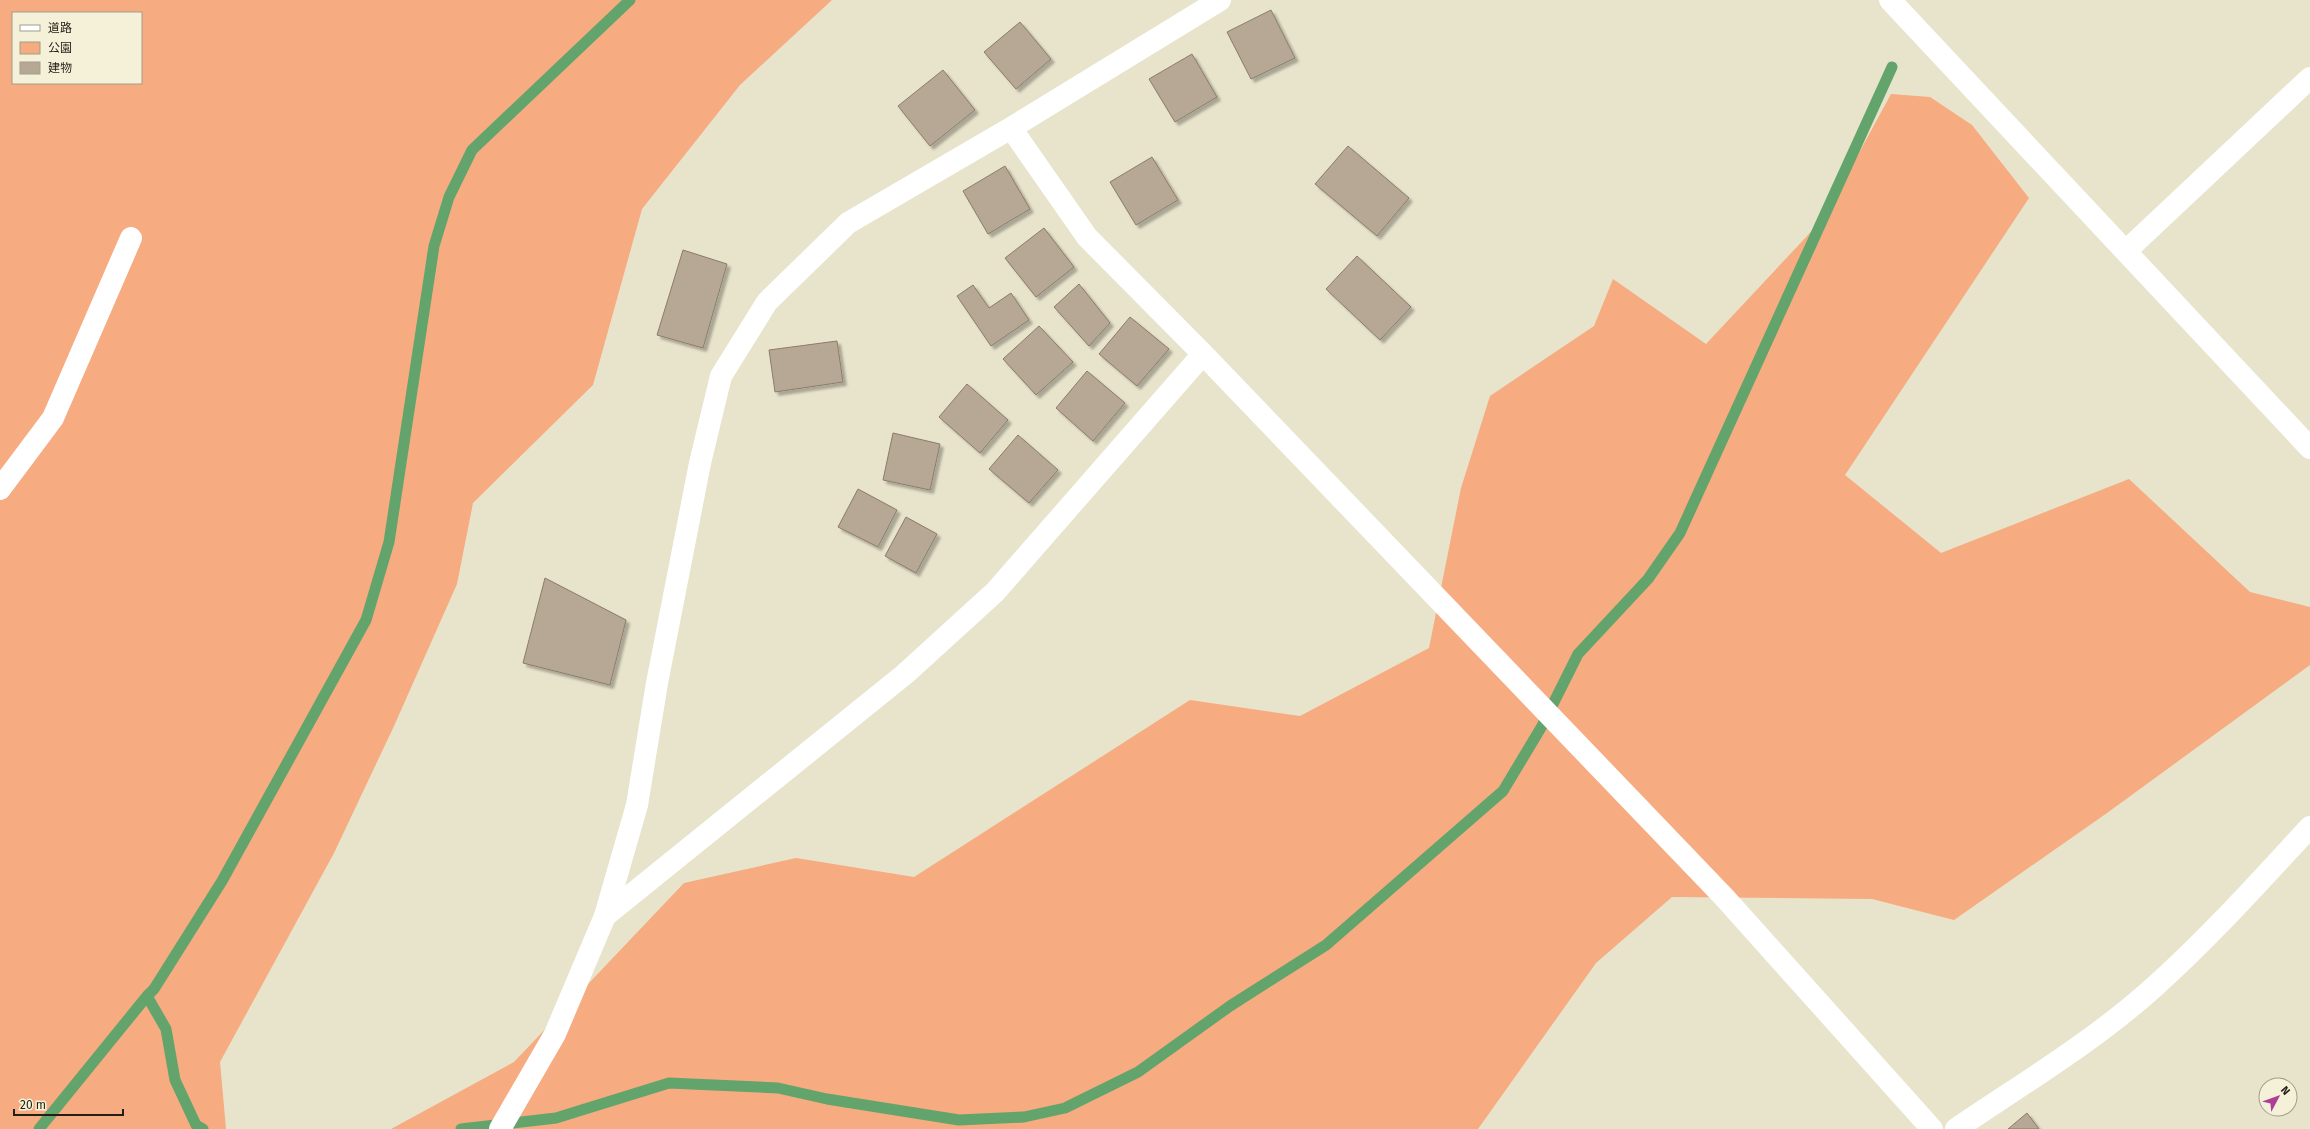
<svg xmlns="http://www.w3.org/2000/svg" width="2310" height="1129" viewBox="0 0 2310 1129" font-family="'Fira Sans','Noto Sans JP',sans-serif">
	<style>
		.green { fill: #f6ab81; fill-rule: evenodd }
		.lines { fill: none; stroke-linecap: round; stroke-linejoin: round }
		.stream { stroke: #62a46c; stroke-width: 11 }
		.building { fill: #b6a894; stroke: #8a7c6a; filter: url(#shadow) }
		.minor { stroke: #fff; stroke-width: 22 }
	</style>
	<defs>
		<filter id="shadow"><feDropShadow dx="3.5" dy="3.5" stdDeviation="1" flood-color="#0004"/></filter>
	</defs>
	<rect width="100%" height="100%" fill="#e8e3cb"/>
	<!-- green -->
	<path class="green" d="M0,0H832L740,85L642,209L593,385L473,503L457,584L394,726L334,853L220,1062L226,1129H0ZM13,13H141V83H13Z
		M1891,94L1930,97L1972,125L2029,198L1845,475L1941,553L2129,479L2250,592L2310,607V665L2107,813L1954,920L1872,899L1672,897L1596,963L1478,1129H391L514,1062L684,883L796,858L914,877L1190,700L1300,716L1429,648L1461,488L1490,396L1594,326L1613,279L1706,344L1823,219Z"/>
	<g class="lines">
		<!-- stream -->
		<path class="stream" d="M147,996L166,1029L175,1080L196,1125L203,1129
			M39,1129L147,996L154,989L222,881L366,620L389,542L434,246L449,197L472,150L630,0
			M461,1129L556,1118L669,1083L778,1088L827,1099L959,1120L1024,1117L1065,1108L1138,1072L1230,1006L1326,945L1503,791L1542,726L1578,654L1648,579L1680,533L1892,67"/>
	</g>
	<!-- building -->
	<path class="building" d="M1271,10L1295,58L1251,79L1227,32Z
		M1020,22L1051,59L1016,89L984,52Z
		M1192,54L1217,97L1175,122L1149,79Z
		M943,70L975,110L930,146L898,106Z
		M1348,146L1409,198L1377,236L1315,184Z
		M1152,157L1178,200L1136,225L1110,182Z
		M1005,166L1030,209L988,234L963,191Z
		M1044,228L1074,267L1036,297L1005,258Z
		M683,250L727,264L703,348L657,335Z
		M1357,256L1411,307L1380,340L1326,289Z
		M1079,284L1110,323L1089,346L1054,307Z
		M973,285L989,308L1011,293L1029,320L991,346L957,296Z
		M1130,317L1169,349L1137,386L1099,354Z
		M1039,326L1073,362L1036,395L1003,359Z
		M837,341L843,382L775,392L769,350Z
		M1087,371L1125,403L1093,441L1056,408Z
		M967,384L1008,420L980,453L939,417Z
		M893,433L940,444L930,490L883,480Z
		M1018,435L1058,470L1029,503L989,469Z
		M858,489L897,510L878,547L838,527Z
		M906,517L937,534L916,573L885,556Z
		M545,578L626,620L610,685L523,663Z
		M2027,1113L2039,1129H2008Z"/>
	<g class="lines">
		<!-- minor -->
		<path class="minor" d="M1890,0L2310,448
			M1011,128L1087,237L1203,354L1724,897L1932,1129
			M2126,251L2310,78
			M0,489L53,418L131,238
			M605,916L905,674L995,592L1203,354
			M500,1129L555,1034L605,916L637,805L657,683L700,463L721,376L767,302L848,223L1011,128L1220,0
			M1956,1129C2022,1084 2093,1042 2153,988C2209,938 2259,882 2310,827"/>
	</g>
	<!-- legend -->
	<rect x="12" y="12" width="130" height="72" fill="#f5f1d8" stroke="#a09d8b"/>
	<rect x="20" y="25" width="20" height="6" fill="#ffffff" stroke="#a09d8b"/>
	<text x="48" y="32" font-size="12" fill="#211f17">道路</text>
	<rect x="20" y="42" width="20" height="12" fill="#f6ab81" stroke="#a09d8b"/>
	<text x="48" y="52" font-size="12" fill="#211f17">公園</text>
	<rect x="20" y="62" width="20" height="12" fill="#b6a894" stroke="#a09d8b"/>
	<text x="48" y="72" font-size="12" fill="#211f17">建物</text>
	<!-- north arrow -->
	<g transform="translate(2278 1097) rotate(49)"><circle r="19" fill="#f5f1d8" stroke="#a09d8b"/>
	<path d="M0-3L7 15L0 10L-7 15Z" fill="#af3e99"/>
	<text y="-6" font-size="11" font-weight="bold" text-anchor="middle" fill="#211f17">N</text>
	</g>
	<!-- scale -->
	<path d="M14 1109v6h109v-6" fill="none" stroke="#211f17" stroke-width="2"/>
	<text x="20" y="1109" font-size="12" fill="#211f17" stroke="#f5f1d8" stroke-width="3" paint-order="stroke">20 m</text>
</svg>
